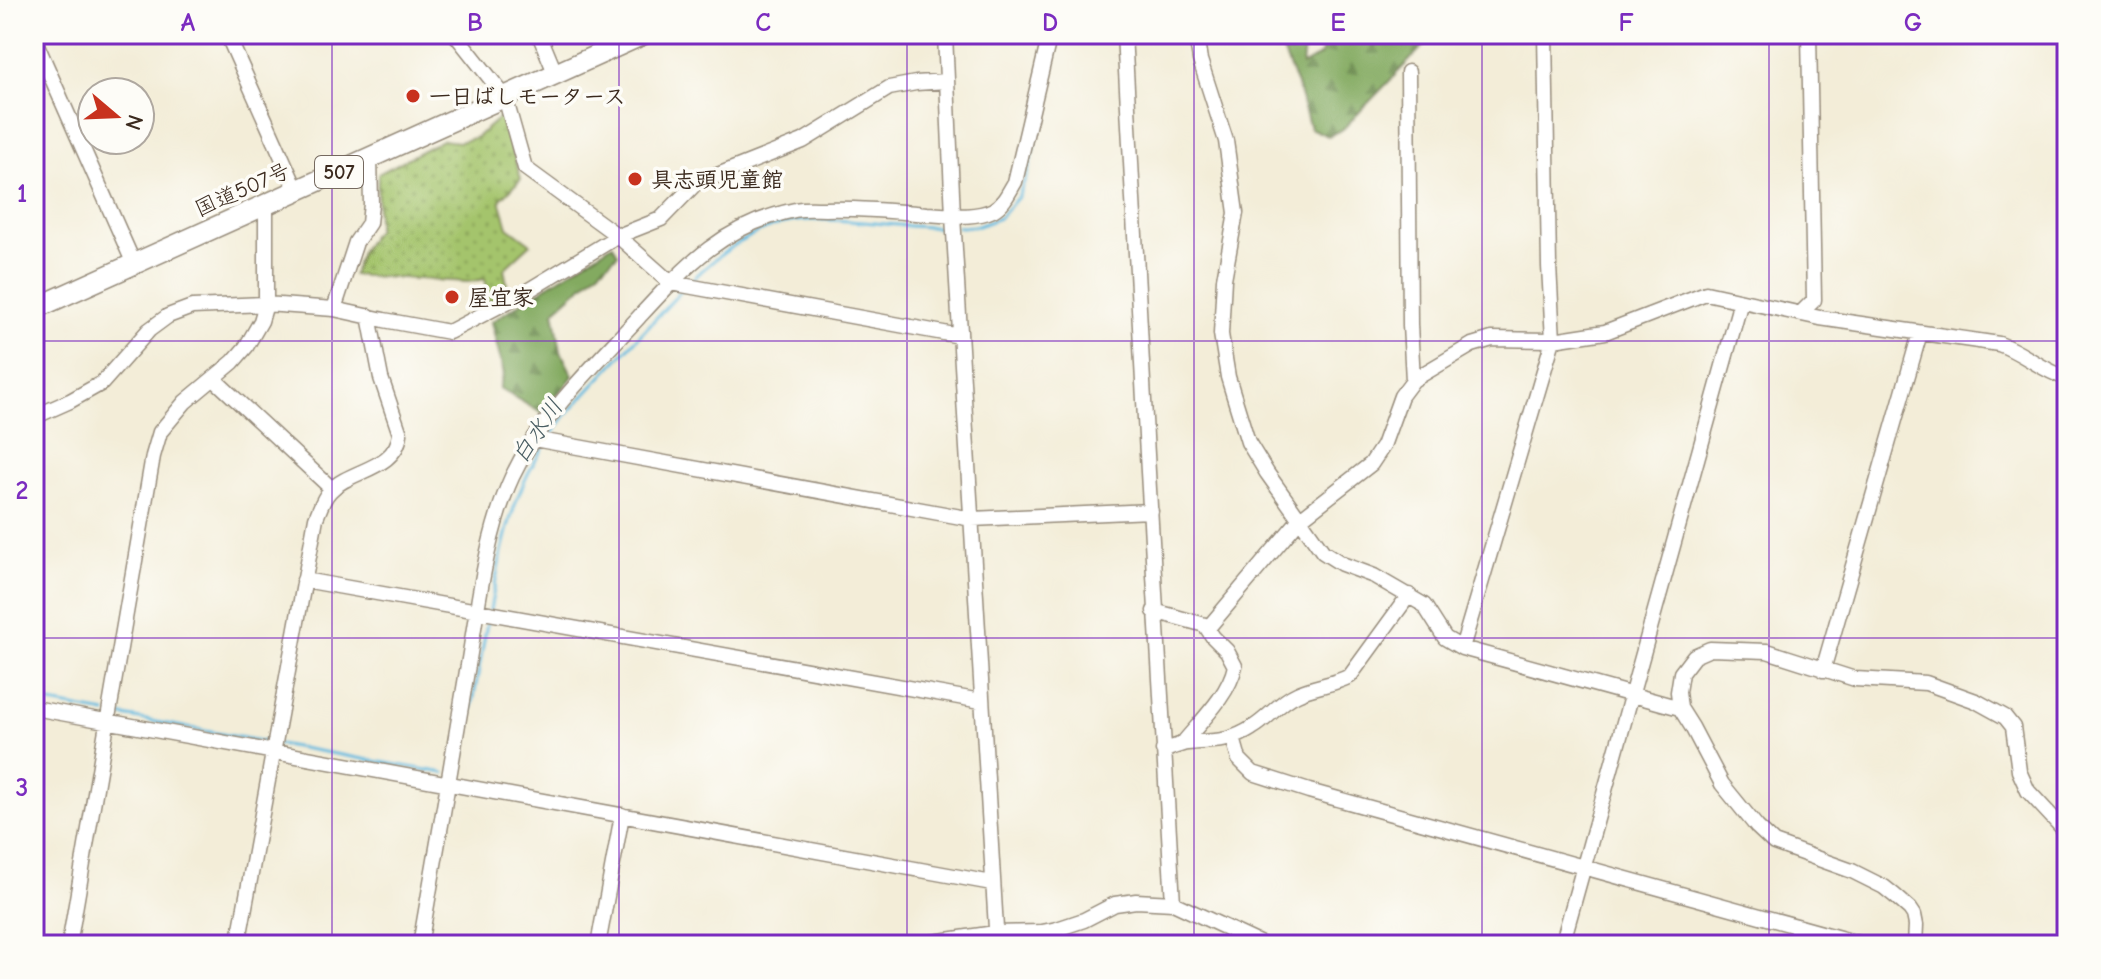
<svg xmlns="http://www.w3.org/2000/svg" width="2101" height="979" viewBox="0 0 2101 979" font-family="'Comic Neue','Klee One',sans-serif">
	<style>
		.grass { fill: url(#grass-dots); stroke: #707745; stroke-width: 2 }
		.forest { fill: url(#forest-firs); stroke: #5f6a3f; stroke-width: 2 }
		.lines { fill: none; stroke-linecap: round; stroke-linejoin: round }
		.stream { stroke: #63bbe0; stroke-width: 3 }
		.minor-casing { stroke: #978c7b; stroke-width: 17 }
		.highway-casing { stroke: #978c7b; stroke-width: 23 }
		.minor { stroke: #fff; stroke-width: 14 }
		.highway { stroke: #fff; stroke-width: 20 }
		.grid { fill: none; stroke: #7b2cbf; stroke-width: 2; stroke-opacity: 0.55 }
		.poi-dot { fill: #c8321e; stroke: #fdfcf7; stroke-width: 3 }
		.labels { text-anchor: middle; stroke-width: 7; stroke-linejoin: round; paint-order: stroke }
		.shield { fill: #fdfcf7; stroke: #75695f; stroke-width: 2 }
		.shield-label { font-size: 20px; font-weight: bold; fill: #3b2a1e }
		.poi-label { font-size: 22px; font-weight: bold; fill: #3b2a1e; stroke: #fdfcf7; text-anchor: start }
		.street-label { font-size: 22px; fill: #3b2a1e; stroke: #fdfcf7 }
		.water-label { font-size: 24px; font-style: italic; fill: #495d62; stroke: #fdfcf7 }
		.neatline { fill: none; stroke: #7b2cbf; stroke-width: 3 }
		.grid-label { font-size: 26px; text-anchor: middle; font-weight: bold; fill: #7b2cbf }
	</style>
	<defs>
		<pattern id="grass-dots" width="8" height="8" patternUnits="userSpaceOnUse" patternTransform="scale(2)"><rect width="8" height="8" fill="#a4c46c"/><path d="M2 2h.1M6 6h.1" fill="none" stroke="#879f58" stroke-width="1.8" stroke-linecap="round"/></pattern>
		<pattern id="forest-firs" width="22" height="20" patternUnits="userSpaceOnUse" patternTransform="scale(2)"><rect width="22" height="20" fill="#83aa60"/><path d="M5 1l3.5 6h-7zM16 11l3.5 6h-7z" fill="#6c8b4f"/></pattern>
	</defs>
	<rect width="100%" height="100%" fill="#fdfcf7"/>
	<filter id="ink" filterUnits="userSpaceOnUse"><feTurbulence type="fractalNoise" baseFrequency=".0125" numOctaves="2"/><feDisplacementMap in="SourceGraphic" scale="16" xChannelSelector="R" yChannelSelector="G"/><feConvolveMatrix kernelMatrix="1 2 1 2 8 2 1 2 1" color-interpolation-filters="sRGB"/></filter>
	<filter id="wash" filterUnits="userSpaceOnUse"><feTurbulence type="fractalNoise" baseFrequency=".006" numOctaves="4" result="noise"/><feDisplacementMap in="SourceGraphic" scale="32" xChannelSelector="R" yChannelSelector="G"/><feGaussianBlur stdDeviation="1.8" result="paint"/><feColorMatrix in="noise" values="0 0 0 0 0 0 0 0 0 0 0 0 0 0 0 0 0 1.4 0 .05"/><feComposite in="paint" operator="in"/></filter>
	<g filter="url(#wash)">
		<rect width="100%" height="100%" fill="#f3edd8"/>
		<!-- grass -->
		<path class="grass" d="M501,116L521,179L500,200L508,227L531,244L504,269L508,290L489,302L485,279L468,282L353,275L361,251L377,229L378,174L442,140L459,142L477,137Z"/>
		<!-- forest -->
		<path class="forest" d="M1280,34H1295L1304,47L1302,66L1321,55L1325,38L1331,34H1435L1343,129L1328,136L1310,128L1297,85L1282,49Z
			M613,244L618,254L554,311L561,352L573,376L543,414L499,388L504,374L491,322Z"/>
		<g class="lines">
			<!-- stream -->
			<path class="stream" d="M957,227L978,226L999,218L1018,197L1028,172L1059,34
				M691,281C718,254 756,226 796,221C847,216 898,229 949,227
				M549,438L565,416L683,289
				M490,610C501,552 511,494 545,445
				M34,700L106,713
				M113,714L271,743
				M278,744L444,773
				M456,775H460L488,618"/>
		</g>
	</g>
	<g filter="url(#ink)">
		<g class="lines">
			<defs>
				<path id="minor" d="M227,34L297,191
					M455,34L505,97L525,168L618,236L671,283L960,336
					M539,34L556,75
					M945,34L953,216L997,945
					M1124,34C1140,324 1155,613 1173,903
					M1196,34L1200,60L1226,141L1236,213L1224,279L1221,334L1228,377L1248,442L1267,473L1323,552L1342,564L1374,576L1424,605L1445,638L1462,648L1680,708
					M34,38L134,264
					M1408,72L1410,325L1413,380
					M334,309L356,242L369,223L371,204L370,158
					M1801,313L1814,300L1809,34
					M214,379L332,489
					M34,417L70,401L102,383L149,330L168,316L192,307L266,304L334,309L384,320L449,332L524,293L618,236L661,219L695,184L803,141L889,88L916,83L947,81
					M534,439L972,519L1151,511
					M304,580L981,701
					M1154,611L1205,625L1213,637L1227,651L1235,666C1229,695 1201,721 1183,743
					M1208,628L1299,520L1371,464L1383,446L1401,396L1413,380L1472,345L1492,339L1553,340L1605,332L1706,293L1820,318L1999,344C2023,352 2042,371 2067,378
					M1462,648L1553,340L1549,266L1545,34
					M1823,670L1920,333
					M34,708L992,883
					M1233,738L1239,759L1253,773L1309,791L1865,945
					M1163,750C1171,749 1179,744 1187,743C1213,740 1227,744 1252,728C1269,718 1279,702 1297,694C1314,686 1333,685 1350,676L1409,595
					M69,945L153,456L160,432L185,402L233,362L246,347L261,321L266,304V203
					M238,945L316,518C320,509 323,498 330,491C350,469 396,470 400,434L381,378L369,316
					M420,945C436,854 452,762 467,671C478,608 485,536 512,477C541,415 593,367 639,317C687,265 723,225 795,210C805,208 815,209 825,209C859,208 893,211 927,214C947,215 975,219 993,210C1004,204 1009,192 1015,182L1050,34
					M598,945L622,815
					M913,945L995,933L1042,932L1057,929L1084,920L1115,904L1136,901L1173,903L1263,945
					M1562,945L1741,301
					M1915,945L1916,925L1914,915L1910,909L1894,895L1884,887L1852,871L1774,843L1757,827L1722,784L1692,727L1680,708L1678,692L1681,673L1694,656L1710,649L1767,651L1855,679L1926,683L1976,701L2005,717L2013,727L2019,771L2028,791L2067,833"/>
				<path id="highway" d="M34,309L644,34"/>
			</defs>
			<!-- minor casing -->
			<use href="#minor" class="minor-casing"/>
			<!-- highway casing -->
			<use href="#highway" class="highway-casing"/>
			<!-- minor -->
			<use href="#minor" class="minor"/>
			<!-- highway -->
			<use href="#highway" class="highway"/>
		</g>
	</g>
	<!-- grid -->
	<path class="grid" d="M332,34V945M619,34V945M907,34V945M1194,34V945M1482,34V945M1769,34V945M34,341H2067M34,638H2067"/>
	<!-- markers -->
	<g class="poi-dot">
		<circle cx="413" cy="96" r="8"/>
		<circle cx="635" cy="179" r="8"/>
		<circle cx="452" cy="297" r="8"/>
	</g>
	<g class="labels">
		<!-- shield labels -->
		<rect class="shield" x="315" y="156" width="48" height="32" rx="6"/>
		<g class="shield-label">
			<text x="339" y="179">507</text>
		</g>
		<!-- poi labels -->
		<g class="poi-label">
			<text x="429" y="104">一日ばしモータース</text>
			<text x="651" y="187">具志頭児童館</text>
			<text x="468" y="305">屋宜家</text>
		</g>
		<!-- street labels -->
		<g class="street-label">
			<text transform="translate(242 189) rotate(-24)" y="8">国道507号</text>
		</g>
		<!-- water labels -->
		<g class="water-label">
			<text transform="translate(537 431) rotate(-56)" y="8">白水川</text>
		</g>
	</g>
	<!-- margin -->
	<rect width="2101" height="979" fill="none" stroke="#fdfcf7" stroke-width="88"/>
	<!-- north arrow -->
	<g transform="translate(116 116) rotate(109)"><circle r="38" fill="#fdfcf7" stroke="#afa8a0" stroke-width="2"/>
	<path d="M0-6L14 30L0 20L-14 30Z" fill="#c8321e"/>
	<text y="-12" font-size="22" font-weight="bold" text-anchor="middle" fill="#3b2a1e">N</text>
	</g>
	<rect x="44" y="44" width="2013" height="891" class="neatline"/>
	<g class="grid-label">
		<text x="188" y="31">A</text>
		<text x="475" y="31">B</text>
		<text x="763" y="31">C</text>
		<text x="1050" y="31">D</text>
		<text x="1338" y="31">E</text>
		<text x="1626" y="31">F</text>
		<text x="1913" y="31">G</text>
		<text x="22" y="202">1</text>
		<text x="22" y="499">2</text>
		<text x="22" y="796">3</text>
	</g>
</svg>
